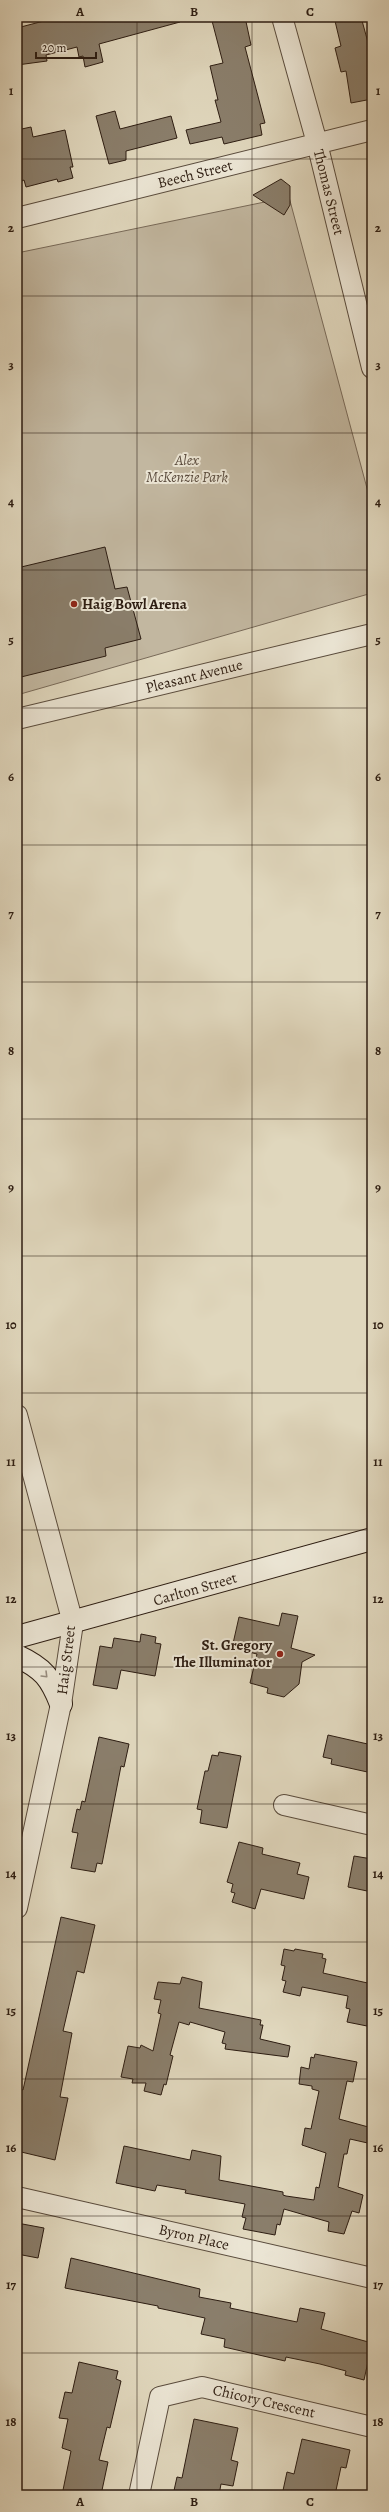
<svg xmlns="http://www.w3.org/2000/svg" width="389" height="2512" viewBox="0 0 389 2512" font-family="Alegreya,serif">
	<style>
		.green { fill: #c2b7a0; stroke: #786a59 }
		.building { fill: #8a7e6b; stroke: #2d1d12 }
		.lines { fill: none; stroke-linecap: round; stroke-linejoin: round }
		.street-casing { stroke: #5a4c3d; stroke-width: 22 }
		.secondary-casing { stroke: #2d1d12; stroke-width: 24 }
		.street { stroke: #ebe5d4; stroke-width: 20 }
		.secondary { stroke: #ebe5d4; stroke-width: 22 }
		.oneway { stroke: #968b7d }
		.grid { fill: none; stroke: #2d1d12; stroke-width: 1; stroke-opacity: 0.55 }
		.poi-dot { fill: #8f2418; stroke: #ebe5d4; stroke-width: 1.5 }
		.labels { text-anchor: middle; stroke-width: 4; stroke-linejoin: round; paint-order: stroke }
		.street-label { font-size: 15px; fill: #2d1d12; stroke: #ebe5d4 }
		.park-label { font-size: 15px; font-style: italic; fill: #5a4b3d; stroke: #ebe5d4 }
		.poi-label { font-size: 15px; font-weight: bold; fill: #2d1d12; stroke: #ebe5d4; text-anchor: start }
		.neatline { fill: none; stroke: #2d1d12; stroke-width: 1.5 }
		.grid-label { font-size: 13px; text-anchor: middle; font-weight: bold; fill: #2d1d12 }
	</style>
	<rect width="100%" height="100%" fill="#e0d7bd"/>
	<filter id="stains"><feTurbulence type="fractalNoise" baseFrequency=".005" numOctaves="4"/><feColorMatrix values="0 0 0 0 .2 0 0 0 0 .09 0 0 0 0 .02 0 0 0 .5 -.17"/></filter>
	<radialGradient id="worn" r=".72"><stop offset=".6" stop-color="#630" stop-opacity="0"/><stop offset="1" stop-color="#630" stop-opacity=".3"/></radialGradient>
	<!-- green -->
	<path class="green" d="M289,197L372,507V593L17,695V253Z"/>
	<!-- building -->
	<path class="building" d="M59,17H179L180,22L99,44L103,62L85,67L83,56L79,57L77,47L46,55L47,61L17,65V28Z
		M211,17H245L251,45L245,47L265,123L260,124L262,135L224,144L222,137L190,144L186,130L221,122L215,100H218L210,66L223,63Z
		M349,17H361L372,57V99L351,103L346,71L341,72L335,48L341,46L335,21Z
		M115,111L120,129L171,116L177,138L126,151V160L109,164L96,116Z
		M31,127L33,137L65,130L73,167H70L73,178L58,182L57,179L26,187L24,180L22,181L17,161V130Z
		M281,179L290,186V205L284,215L253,195Z
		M105,547L115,589L127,587L141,639L105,648L106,656L17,678V568Z
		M282,1613L298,1616L291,1648L315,1655L302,1662L299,1684L284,1697L267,1693L268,1688L250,1683L257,1654L232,1648L239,1617L279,1626Z
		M141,1634L156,1637L155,1643L161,1644L155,1676L121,1670L117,1689L93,1685L100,1646L112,1648L114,1638L140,1642Z
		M328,1735L372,1745V1773L331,1764L332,1759L323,1757Z
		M99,1737L129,1744L124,1767L121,1766L102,1864L97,1863L95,1872L71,1868L78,1833L72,1832L77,1809L80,1810L82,1801L85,1802Z
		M219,1752L241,1756L227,1828L200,1823L202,1810L197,1809L205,1771H208L212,1755L218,1756Z
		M239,1842L263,1848L262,1854L300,1863L297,1874L309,1877L304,1899L261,1889L255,1909L232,1902L235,1893L231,1892L233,1884L227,1882Z
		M354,1856L372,1859V1892L348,1887Z
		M61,1917L95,1925L84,1973L77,1971L63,2031L72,2033L60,2097L68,2098L55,2160L17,2151V2088L23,2090Z
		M284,1949L294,1951L295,1949L323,1954L322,1958L326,1959L323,1973L372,1984V2027L347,2022L350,2009L346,2008L348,1996L302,1987L300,1996L283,1992L286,1981L282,1980L285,1966L281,1965Z
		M182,1977L202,1982L199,2008L261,2020L260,2025H263L260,2039L290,2046L288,2057L225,2049L226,2044L222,2043L225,2032L190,2022L189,2025L179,2022L170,2055L173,2056L166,2085L164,2084L161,2095L144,2091L146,2083H132L133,2079L121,2077L128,2046L140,2048L141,2045L153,2051L161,2014L158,2013L161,2000L154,1999L158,1982L180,1984Z
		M315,2054L357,2062L353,2082L347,2081L339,2119L372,2128V2144L350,2139L347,2154H344L338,2187L363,2195L359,2213L352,2211L344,2234L328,2231L329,2222L284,2209L280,2225L277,2224L275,2235L243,2229L246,2218L242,2217L245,2204L185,2193L186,2190L157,2185L155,2191L116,2183L124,2146L190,2160L192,2150L221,2156L219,2180L283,2192V2195L286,2196L314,2200L316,2187L319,2188L326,2153L302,2145L305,2128L311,2129L319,2091L312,2089V2086L299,2084L301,2067L309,2069L311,2057L314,2058Z
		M17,2223L44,2228L38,2258L17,2254Z
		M71,2258L200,2289L199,2297L231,2303L230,2308L297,2322L300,2308L325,2313L321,2329L372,2343L364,2380L345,2375L346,2371L320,2364L286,2357L285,2361L224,2347L225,2339L201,2334L205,2318L158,2308V2306L65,2288Z
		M79,2362L118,2371L116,2379L121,2381L110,2428L107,2427L99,2460L108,2462L101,2495H62L71,2451L62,2448L68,2419L59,2418L65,2392L72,2393Z
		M194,2419L238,2428L231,2460L238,2462L233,2486L221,2484L219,2495H173L177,2477L182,2478Z
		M302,2439L350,2450L346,2468L341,2467L335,2495H282L287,2472L294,2474Z"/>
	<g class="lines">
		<defs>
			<path id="street" d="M282,17L317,143L372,368
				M17,218L372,130
				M17,719L372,634
				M17,1415L73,1623L61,1704L17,1908
				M284,1805L372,1825
				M17,2197L372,2278
				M139,2495L160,2397L202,2387L372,2427"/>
			<path id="secondary" d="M17,1637L372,1539
				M17,1656C43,1668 51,1678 61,1704"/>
		</defs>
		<!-- street casing -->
		<use href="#street" class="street-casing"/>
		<!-- secondary casing -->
		<use href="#secondary" class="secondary-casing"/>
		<!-- street -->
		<use href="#street" class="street"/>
		<!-- secondary -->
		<use href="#secondary" class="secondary"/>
	</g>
	<!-- one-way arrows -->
	<defs><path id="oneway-chevron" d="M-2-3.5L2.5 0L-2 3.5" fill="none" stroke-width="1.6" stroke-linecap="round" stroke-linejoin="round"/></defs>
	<use class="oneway" href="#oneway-chevron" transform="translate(45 1675) rotate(45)"/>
	<!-- grid -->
	<path class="grid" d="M137,17V2495M252,17V2495M17,159H372M17,296H372M17,433H372M17,570H372M17,708H372M17,845H372M17,982H372M17,1119H372M17,1256H372M17,1393H372M17,1530H372M17,1667H372M17,1804H372M17,1942H372M17,2079H372M17,2216H372M17,2353H372"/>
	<!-- markers -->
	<g class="poi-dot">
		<circle cx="74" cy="604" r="4"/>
		<circle cx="280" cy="1654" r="4"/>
	</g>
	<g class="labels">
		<!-- street labels -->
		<g class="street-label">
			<text transform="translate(195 174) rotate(-14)" y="5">Beech Street</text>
			<text transform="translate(329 192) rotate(76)" y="5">Thomas Street</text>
			<text transform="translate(194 676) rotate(-14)" y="5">Pleasant Avenue</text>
			<text transform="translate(195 1589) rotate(-16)" y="5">Carlton Street</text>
			<text transform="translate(66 1660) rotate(-83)" y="5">Haig Street</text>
			<text transform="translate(194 2237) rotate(13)" y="5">Byron Place</text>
			<text transform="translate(264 2401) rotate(13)" y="5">Chicory Crescent</text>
		</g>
		<!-- park labels -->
		<g class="park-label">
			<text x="187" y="465">Alex<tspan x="187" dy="17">McKenzie Park</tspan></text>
		</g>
		<!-- poi labels -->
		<g class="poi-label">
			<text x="82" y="609">Haig Bowl Arena</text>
			<text x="272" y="1650" text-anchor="end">St. Gregory<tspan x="272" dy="17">The Illuminator</tspan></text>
		</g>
	</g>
	<!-- margin -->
	<rect width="389" height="2512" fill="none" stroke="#e0d7bd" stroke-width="44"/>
	<!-- scale -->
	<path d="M36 52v6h60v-6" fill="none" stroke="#2d1d12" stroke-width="2"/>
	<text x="42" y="52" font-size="12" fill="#2d1d12" stroke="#ebe5d4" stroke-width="3" paint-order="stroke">20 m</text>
	<rect x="22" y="22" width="345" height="2468" class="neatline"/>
	<g class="grid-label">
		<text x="80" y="16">A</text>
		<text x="194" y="16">B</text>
		<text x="310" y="16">C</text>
		<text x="11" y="95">1</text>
		<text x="378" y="95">1</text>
		<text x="11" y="232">2</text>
		<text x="378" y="232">2</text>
		<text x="11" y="369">3</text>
		<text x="378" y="369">3</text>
		<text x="11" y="506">4</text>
		<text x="378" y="506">4</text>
		<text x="11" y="644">5</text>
		<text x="378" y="644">5</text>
		<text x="11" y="781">6</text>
		<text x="378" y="781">6</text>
		<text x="11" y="918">7</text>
		<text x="378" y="918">7</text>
		<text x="11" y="1055">8</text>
		<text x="378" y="1055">8</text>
		<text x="11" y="1192">9</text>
		<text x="378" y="1192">9</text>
		<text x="11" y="1329">10</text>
		<text x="378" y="1329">10</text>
		<text x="11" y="1466">11</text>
		<text x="378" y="1466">11</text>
		<text x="11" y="1603">12</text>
		<text x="378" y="1603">12</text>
		<text x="11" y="1740">13</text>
		<text x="378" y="1740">13</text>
		<text x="11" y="1878">14</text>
		<text x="378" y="1878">14</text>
		<text x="11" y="2015">15</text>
		<text x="378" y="2015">15</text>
		<text x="11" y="2152">16</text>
		<text x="378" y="2152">16</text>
		<text x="11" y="2289">17</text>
		<text x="378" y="2289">17</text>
		<text x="11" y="2426">18</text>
		<text x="378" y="2426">18</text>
		<text x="80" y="2506">A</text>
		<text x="194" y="2506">B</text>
		<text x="310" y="2506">C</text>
	</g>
	<rect width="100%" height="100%" filter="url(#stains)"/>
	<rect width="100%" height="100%" fill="url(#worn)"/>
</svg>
